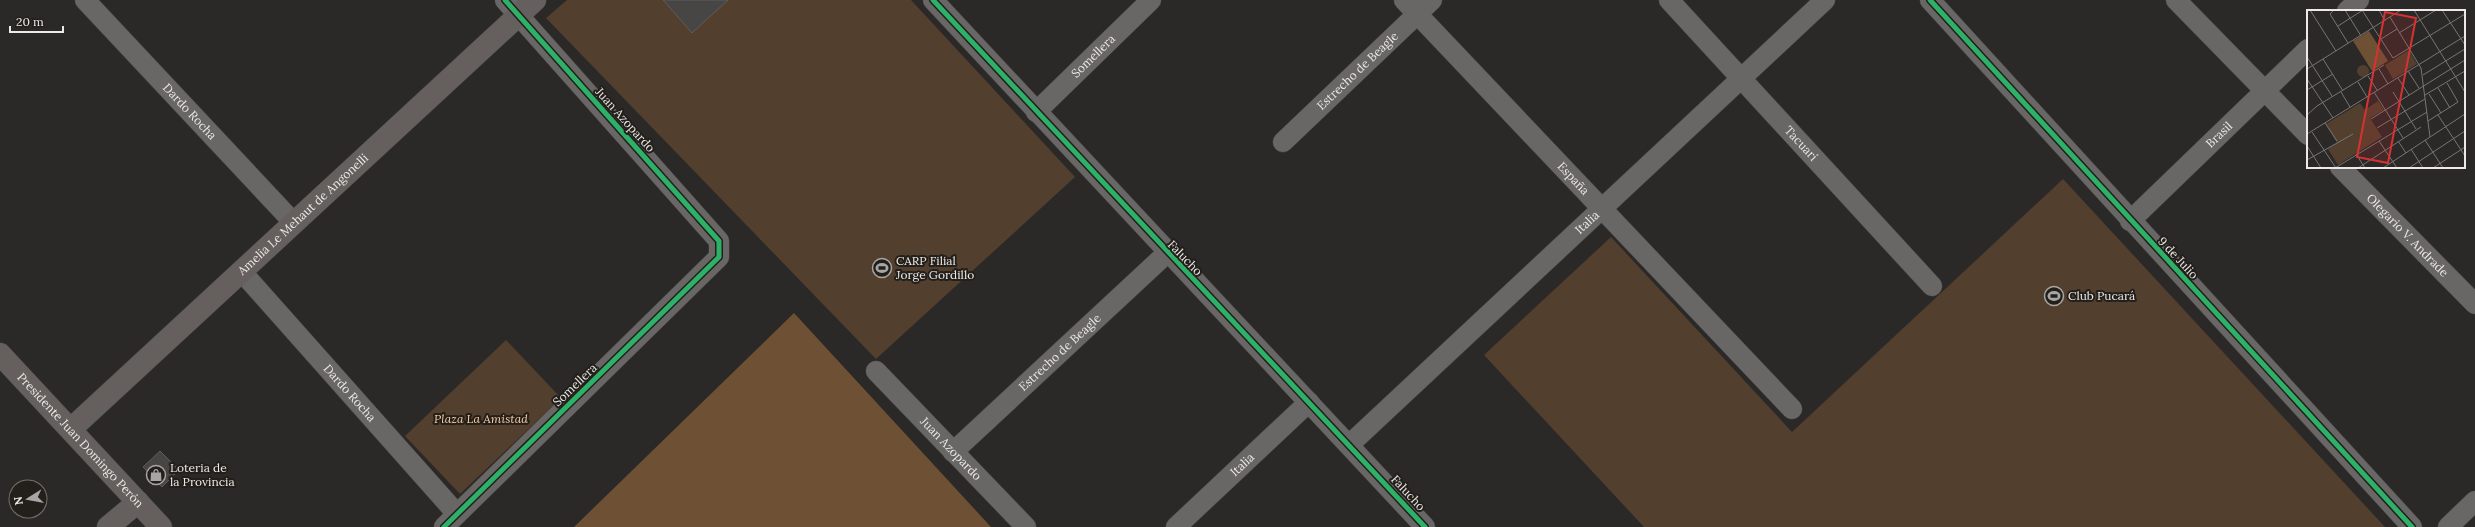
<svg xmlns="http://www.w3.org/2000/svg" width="2475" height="527" viewBox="0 0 2475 527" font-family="Lora,serif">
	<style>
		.green { fill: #523f2e }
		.forest { fill: #6e5034 }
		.building { fill: #484644; stroke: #5f5d5b }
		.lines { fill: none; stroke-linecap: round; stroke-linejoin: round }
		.street-casing { stroke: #474543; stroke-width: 21 }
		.secondary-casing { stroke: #474543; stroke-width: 23 }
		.street { stroke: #696765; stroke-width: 20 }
		.secondary { stroke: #65605d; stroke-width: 22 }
		.cycleway-casing { stroke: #231f1b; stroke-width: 8 }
		.cycleway { stroke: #2db169; stroke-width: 5 }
		.labels { text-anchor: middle; stroke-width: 4; stroke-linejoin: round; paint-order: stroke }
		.street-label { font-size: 12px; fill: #ece9e7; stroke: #231f1b }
		.poi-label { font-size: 12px; fill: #ece9e7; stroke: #231f1b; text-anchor: start }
		.park-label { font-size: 12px; font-style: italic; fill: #fccda3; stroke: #231f1b }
		.inset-road { fill: none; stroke: #787674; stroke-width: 1 }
		.view { fill: #d73232; fill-opacity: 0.15; stroke: #d73232; stroke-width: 2 }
		.inset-edge { fill: none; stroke: #ece9e7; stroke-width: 2 }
	</style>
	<rect width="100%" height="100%" fill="#2b2927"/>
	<!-- green -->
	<path class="green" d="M567,0H911L1075,177L876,359L546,18Z
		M2063,179L2385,527H1644L1484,355L1611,237L1792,432Z
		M506,340L561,398L460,494L405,436Z"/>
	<!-- forest -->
	<path class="forest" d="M794,313L991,527H574Z"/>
	<!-- building -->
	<path class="building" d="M663,0H728L692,33Z
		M160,451L179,470L162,487L143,467Z"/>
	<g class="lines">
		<defs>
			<g id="street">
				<path id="s1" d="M85,0L294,223"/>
				<path d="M933,0L1425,527"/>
				<path id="s2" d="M1404,0L1792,409"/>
				<path id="s3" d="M1669,0L1932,286"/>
				<path d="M1930,0L2412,527"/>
				<path d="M2176,0L2308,135"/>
				<path d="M2347,11L2359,0"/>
				<path id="s4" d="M1036,112L1151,0"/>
				<path id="s5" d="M1283,142L1432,0"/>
				<path id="s6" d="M2340,167L2475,304"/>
				<path id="s7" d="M2130,221L2308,49"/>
				<path id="s8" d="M242,272L457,514"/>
				<path id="s9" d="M876,371L1026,527"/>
				<path id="s10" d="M1349,445L1825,0"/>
				<path id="s11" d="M953,452L1167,253"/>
				<path d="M444,527L719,257V241L505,0"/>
				<path id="s12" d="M1176,527L1309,402"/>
				<path d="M2448,527L2475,501"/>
			</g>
			<g id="secondary">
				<path id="s13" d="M0,354L161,527"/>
				<path id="s14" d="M71,429L535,0"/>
				<path d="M108,527L138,502"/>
			</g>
		</defs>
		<!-- street casing -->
		<use href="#street" class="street-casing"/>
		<!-- secondary casing -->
		<use href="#secondary" class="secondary-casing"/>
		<!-- street -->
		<use href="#street" class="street"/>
		<!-- secondary -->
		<use href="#secondary" class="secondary"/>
		<defs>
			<path id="cycleway" d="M933,0L1425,527
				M1930,0L2412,527
				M444,527L719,257V241L505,0"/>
		</defs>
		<!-- cycleway casing -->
		<use href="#cycleway" class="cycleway-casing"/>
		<!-- cycleway -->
		<use href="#cycleway" class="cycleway"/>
	</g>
	<!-- icons -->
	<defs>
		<symbol id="stadium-ring" viewBox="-11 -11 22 22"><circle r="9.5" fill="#231f1b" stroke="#a8a6a4" stroke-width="1.5"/><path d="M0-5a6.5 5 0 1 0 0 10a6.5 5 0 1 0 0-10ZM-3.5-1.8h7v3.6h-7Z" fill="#a8a6a4"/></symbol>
		<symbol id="shop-ring" viewBox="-11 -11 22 22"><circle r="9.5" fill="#231f1b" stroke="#a8a6a4" stroke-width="1.5"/><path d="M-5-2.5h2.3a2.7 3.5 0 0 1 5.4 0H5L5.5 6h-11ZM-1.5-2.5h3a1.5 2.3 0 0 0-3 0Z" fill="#a8a6a4"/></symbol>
	</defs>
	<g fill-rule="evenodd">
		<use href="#stadium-ring" x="871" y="257" width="22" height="22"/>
		<use href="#stadium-ring" x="2043" y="285" width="22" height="22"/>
		<use href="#shop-ring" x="145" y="464" width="22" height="22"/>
	</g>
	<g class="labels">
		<!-- street labels -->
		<g class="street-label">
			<text dy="4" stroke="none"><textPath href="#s4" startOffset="80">Somellera</textPath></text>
			<text dy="4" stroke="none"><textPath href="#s5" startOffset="103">Estrecho de Beagle</textPath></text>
			<text dy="4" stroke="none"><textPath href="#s1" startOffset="153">Dardo Rocha</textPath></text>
			<text transform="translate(625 120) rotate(48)" y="4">Juan Azopardo</text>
			<text dy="4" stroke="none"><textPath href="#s7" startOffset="124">Brasil</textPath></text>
			<text dy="4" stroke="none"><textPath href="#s3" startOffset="195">Tacuarí</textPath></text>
			<text dy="4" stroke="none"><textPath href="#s2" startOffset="246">España</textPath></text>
			<text dy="4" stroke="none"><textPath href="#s14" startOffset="316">Amelia Le Mehaut de Angonelli</textPath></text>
			<text dy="4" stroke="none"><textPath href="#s10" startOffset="326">Italia</textPath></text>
			<text dy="4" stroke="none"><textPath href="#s6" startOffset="96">Olegario V. Andrade</textPath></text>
			<text transform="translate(1185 258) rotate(46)" y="4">Falucho</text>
			<text transform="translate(2178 258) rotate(47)" y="4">9 de Julio</text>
			<text dy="4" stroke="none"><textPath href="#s11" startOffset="146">Estrecho de Beagle</textPath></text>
			<text transform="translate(575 385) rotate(-44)" y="4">Somellera</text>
			<text dy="4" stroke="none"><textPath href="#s8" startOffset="162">Dardo Rocha</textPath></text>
			<text dy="4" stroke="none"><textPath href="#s13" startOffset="118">Presidente Juan Domingo Perón</textPath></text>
			<text dy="4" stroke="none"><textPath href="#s9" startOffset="108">Juan Azopardo</textPath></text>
			<text dy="4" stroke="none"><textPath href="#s12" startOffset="91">Italia</textPath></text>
			<text transform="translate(1408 493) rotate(47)" y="4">Falucho</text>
		</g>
		<!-- poi labels -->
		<g class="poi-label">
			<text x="896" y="265">CARP Filial<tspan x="896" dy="14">Jorge Gordillo</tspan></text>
			<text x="2068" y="300">Club Pucará</text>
			<text x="170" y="472">Loteria de<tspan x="170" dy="14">la Provincia</tspan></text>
		</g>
		<!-- park labels -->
		<g class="park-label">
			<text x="481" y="423">Plaza La Amistad</text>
		</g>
	</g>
	<!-- overview -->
	<g transform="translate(2307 10)">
		<rect width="158" height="158" fill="#2b2927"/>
		<path d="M102,40L110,54L86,69L78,55ZM50 61a6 6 0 1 1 12 0a6 6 0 1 1-12 0ZM71,91L77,100L63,108L75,127L31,155L21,139L30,133L19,114L53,93L58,100Z" fill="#523f2e"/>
		<path d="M62,21L81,51L65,61L46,31Z" fill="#6e5034"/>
		<path class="inset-road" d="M3,0L29,41M27,0L23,4L41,33M38,0L54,26M55,0L86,48L158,4M72,0L78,11M107,0L158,82M135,0L158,35M83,7L114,58L123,127M31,16L56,0M92,23L129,0M74,29L90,19M0,47L25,86M16,49L36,81M0,59L94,0M72,59L81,74M101,61L112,78M116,65L158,39M61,66L70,80M91,68L102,85M0,69L26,108M51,72L60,87M131,78L143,98M0,80L26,64M34,82L43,97M67,82L96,128M86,82L109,119M122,84L134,103M118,85L158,61M0,105L10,96L77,55M131,105L158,146M64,109L158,50M121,111L151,92L140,73M18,113L30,131M70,118L118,89M5,122L29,158M0,124L158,26M118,130L136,158M72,131L90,158M91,131L99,143M0,136L14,158M104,139L116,158M49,144L58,158M0,150L46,124M28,158L120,102M51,158L114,117M76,158L158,104M102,158L158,121M126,158L158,137"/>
		<path class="view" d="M78,2L109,8L81,153L50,147Z"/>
		<rect width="158" height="158" class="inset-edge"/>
	</g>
	<!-- north arrow -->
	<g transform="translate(28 499) rotate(259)"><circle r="19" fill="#231f1b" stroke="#73706d"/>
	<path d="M0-3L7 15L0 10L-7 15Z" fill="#a8a6a4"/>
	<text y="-6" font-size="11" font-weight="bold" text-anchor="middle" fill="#ece9e7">N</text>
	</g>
	<!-- scale -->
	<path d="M10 26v6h53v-6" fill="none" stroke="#ece9e7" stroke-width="2"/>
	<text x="16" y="26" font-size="12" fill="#ece9e7" stroke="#231f1b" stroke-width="3" paint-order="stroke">20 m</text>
</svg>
